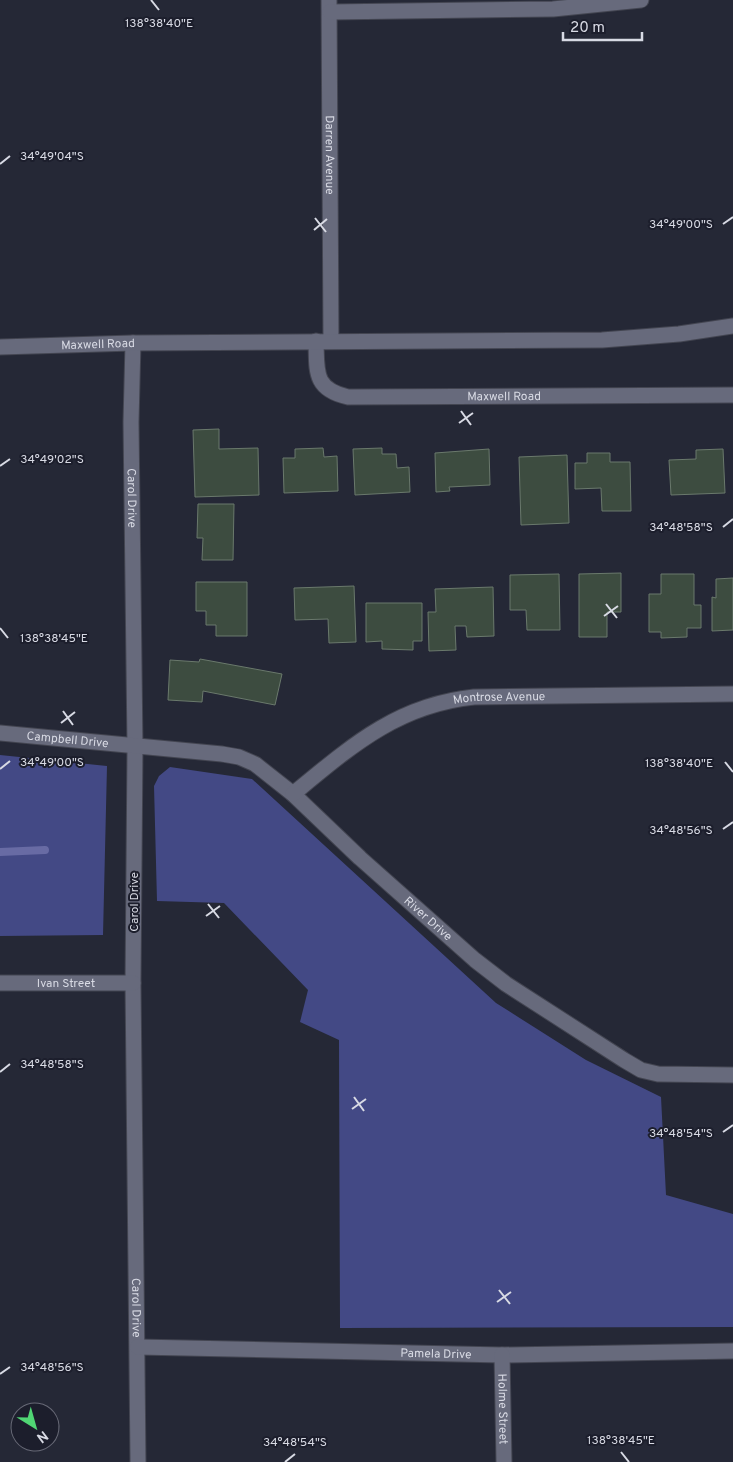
<svg xmlns="http://www.w3.org/2000/svg" width="733" height="1462" viewBox="0 0 733 1462" font-family="Overpass,sans-serif">
	<style>
		.green { fill: #434985 }
		.lines { fill: none; stroke-linecap: round; stroke-linejoin: round }
		.stream { stroke: #686ba4; stroke-width: 8 }
		.building { fill: #3d4c40; stroke: #6a796c }
		.minor-casing { stroke: #434551; stroke-width: 17 }
		.minor { stroke: #676a7c; stroke-width: 15 }
		.ticks { fill: none; stroke: #d8dae4; stroke-width: 2 }
		.labels { text-anchor: middle; stroke-width: 4; stroke-linejoin: round; paint-order: stroke }
		.street-label { font-size: 12px; fill: #d8dae4; stroke: #1c1e2c }
		.ticks-label { font-size: 12px; text-anchor: middle; fill: #d8dae4; stroke: #1c1e2c; stroke-width: 4; stroke-linejoin: round; paint-order: stroke }
	</style>
	<rect width="100%" height="100%" fill="#252836"/>
	<!-- green -->
	<path class="green" d="M0,755L107,766L103,935L0,936Z
		M170,767L252,779L496,1003L586,1060L661,1097L666,1195L733,1214V1327L340,1328L339,1040L300,1022L308,990L224,903L157,901L154,786L159,776Z"/>
	<g class="lines">
		<!-- stream -->
		<path class="stream" d="M0,852L45,850"/>
	</g>
	<!-- building -->
	<path class="building" d="M219,429V449L258,448L259,495L195,497L193,430Z
		M323,448L324,457L337,456L338,491L284,493L283,458H295V449Z
		M382,448V454H396L397,468L409,467L410,492L355,495L353,449Z
		M489,449L490,485L449,487L450,491L436,492L435,453Z
		M723,449L725,493L671,495L669,460L696,459V450Z
		M587,453H610V462H630L631,511H602L601,488L575,489V463H587Z
		M567,455L569,523L521,525L519,457Z
		M198,504H234L233,560H202L203,538H197Z
		M621,573V612H607V637H579V574Z
		M559,574L560,630H527L526,610H510V575Z
		M661,574H694V605H701V628H687V637L661,638V632H649V594H661Z
		M733,578V630L712,631V597L716,598V579Z
		M196,582H247V636H216V625H206V611H196Z
		M354,586L356,642L329,643L328,619L295,620L294,588Z
		M493,587L494,636L467,637L466,626H455L456,650L429,651L428,612H436L435,589Z
		M366,603H422V641H413V650L382,649V641L366,642Z
		M200,659L282,674L275,705L203,691L202,702L168,700L170,660L199,662Z"/>
	<g class="lines">
		<defs>
			<g id="minor">
				<path id="s1" d="M329,0L331,341"/>
				<path d="M330,12L553,9L641,0"/>
				<path id="s2" d="M316,341C317,371 313,389 348,397L733,395"/>
				<path id="s3" d="M133,343L131,422L135,747L133,983L138,1462"/>
				<path id="s4" d="M0,347L133,343L602,340L679,334L733,326"/>
				<path id="s5" d="M0,733L222,754L239,757L255,764L293,794L360,858L475,960L506,984L624,1060L641,1070L658,1074L733,1075"/>
				<path id="s6" d="M293,794C350,747 397,705 474,697L733,694"/>
				<path id="s7" d="M0,983H133"/>
				<path id="s8" d="M138,1347L502,1355L733,1351"/>
				<path id="s9" d="M502,1355L504,1462"/>
			</g>
		</defs>
		<!-- minor casing -->
		<use href="#minor" class="minor-casing"/>
		<!-- minor -->
		<use href="#minor" class="minor"/>
	</g>
	<!-- ticks -->
	<path class="ticks" d="M151,0L159,10M0,164L10,156M315,218L326,232M723,224L733,217M314,230L327,219M461,411L471,425M459,423L473,413M0,466L10,459M723,527L733,519M606,604L617,618M604,616L618,606M0,628L8,638M63,711L73,725M61,723L75,712M725,762L733,772M0,769L10,761M723,829L733,822M208,904L219,918M206,916L220,906M0,1072L10,1064M354,1097L364,1111M352,1109L366,1099M723,1132L733,1125M499,1290L510,1304M497,1302L511,1292M0,1374L10,1367M621,1452L629,1462M285,1462L295,1454"/>
	<g class="labels">
		<!-- street labels -->
		<g class="street-label">
			<text dy="4" stroke="none"><textPath href="#s1" startOffset="155">Darren Avenue</textPath></text>
			<text dy="4" stroke="none"><textPath href="#s4" startOffset="98">Maxwell Road</textPath></text>
			<text dy="4" stroke="none"><textPath href="#s2" startOffset="229">Maxwell Road</textPath></text>
			<text dy="4" stroke="none"><textPath href="#s3" startOffset="155">Carol Drive</textPath></text>
			<text dy="4" stroke="none"><textPath href="#s6" startOffset="234">Montrose Avenue</textPath></text>
			<text dy="4" stroke="none"><textPath href="#s5" startOffset="68">Campbell Drive</textPath></text>
			<text transform="translate(134 902) rotate(-90)" y="4">Carol Drive</text>
			<text dy="4" stroke="none"><textPath href="#s5" startOffset="490">River Drive</textPath></text>
			<text dy="4" stroke="none"><textPath href="#s7" startOffset="66">Ivan Street</textPath></text>
			<text dy="4" stroke="none"><textPath href="#s3" startOffset="965">Carol Drive</textPath></text>
			<text dy="4" stroke="none"><textPath href="#s8" startOffset="298">Pamela Drive</textPath></text>
			<text dy="4" stroke="none"><textPath href="#s9" startOffset="54">Holme Street</textPath></text>
		</g>
	</g>
	<g class="ticks-label">
		<text x="159" y="27">138°38'40"E</text>
		<text x="52" y="160">34°49'04"S</text>
		<text x="681" y="228">34°49'00"S</text>
		<text x="52" y="463">34°49'02"S</text>
		<text x="681" y="531">34°48'58"S</text>
		<text x="54" y="642">138°38'45"E</text>
		<text x="52" y="766">34°49'00"S</text>
		<text x="679" y="767">138°38'40"E</text>
		<text x="681" y="834">34°48'56"S</text>
		<text x="52" y="1068">34°48'58"S</text>
		<text x="681" y="1137">34°48'54"S</text>
		<text x="52" y="1371">34°48'56"S</text>
		<text x="621" y="1444">138°38'45"E</text>
		<text x="295" y="1446">34°48'54"S</text>
	</g>
	<!-- north arrow -->
	<g transform="translate(35 1427) rotate(143)"><circle r="24" fill="#1c1e2c" stroke="#676976"/>
	<path d="M0-4L9 19L0 12L-9 19Z" fill="#50d674"/>
	<text y="-8" font-size="14" font-weight="bold" text-anchor="middle" fill="#d8dae4">N</text>
	</g>
	<!-- scale -->
	<path d="M563 32v8h79v-8" fill="none" stroke="#d8dae4" stroke-width="2.5"/>
	<text x="570" y="32" font-size="15" fill="#d8dae4" stroke="#1c1e2c" stroke-width="4" paint-order="stroke">20 m</text>
</svg>
